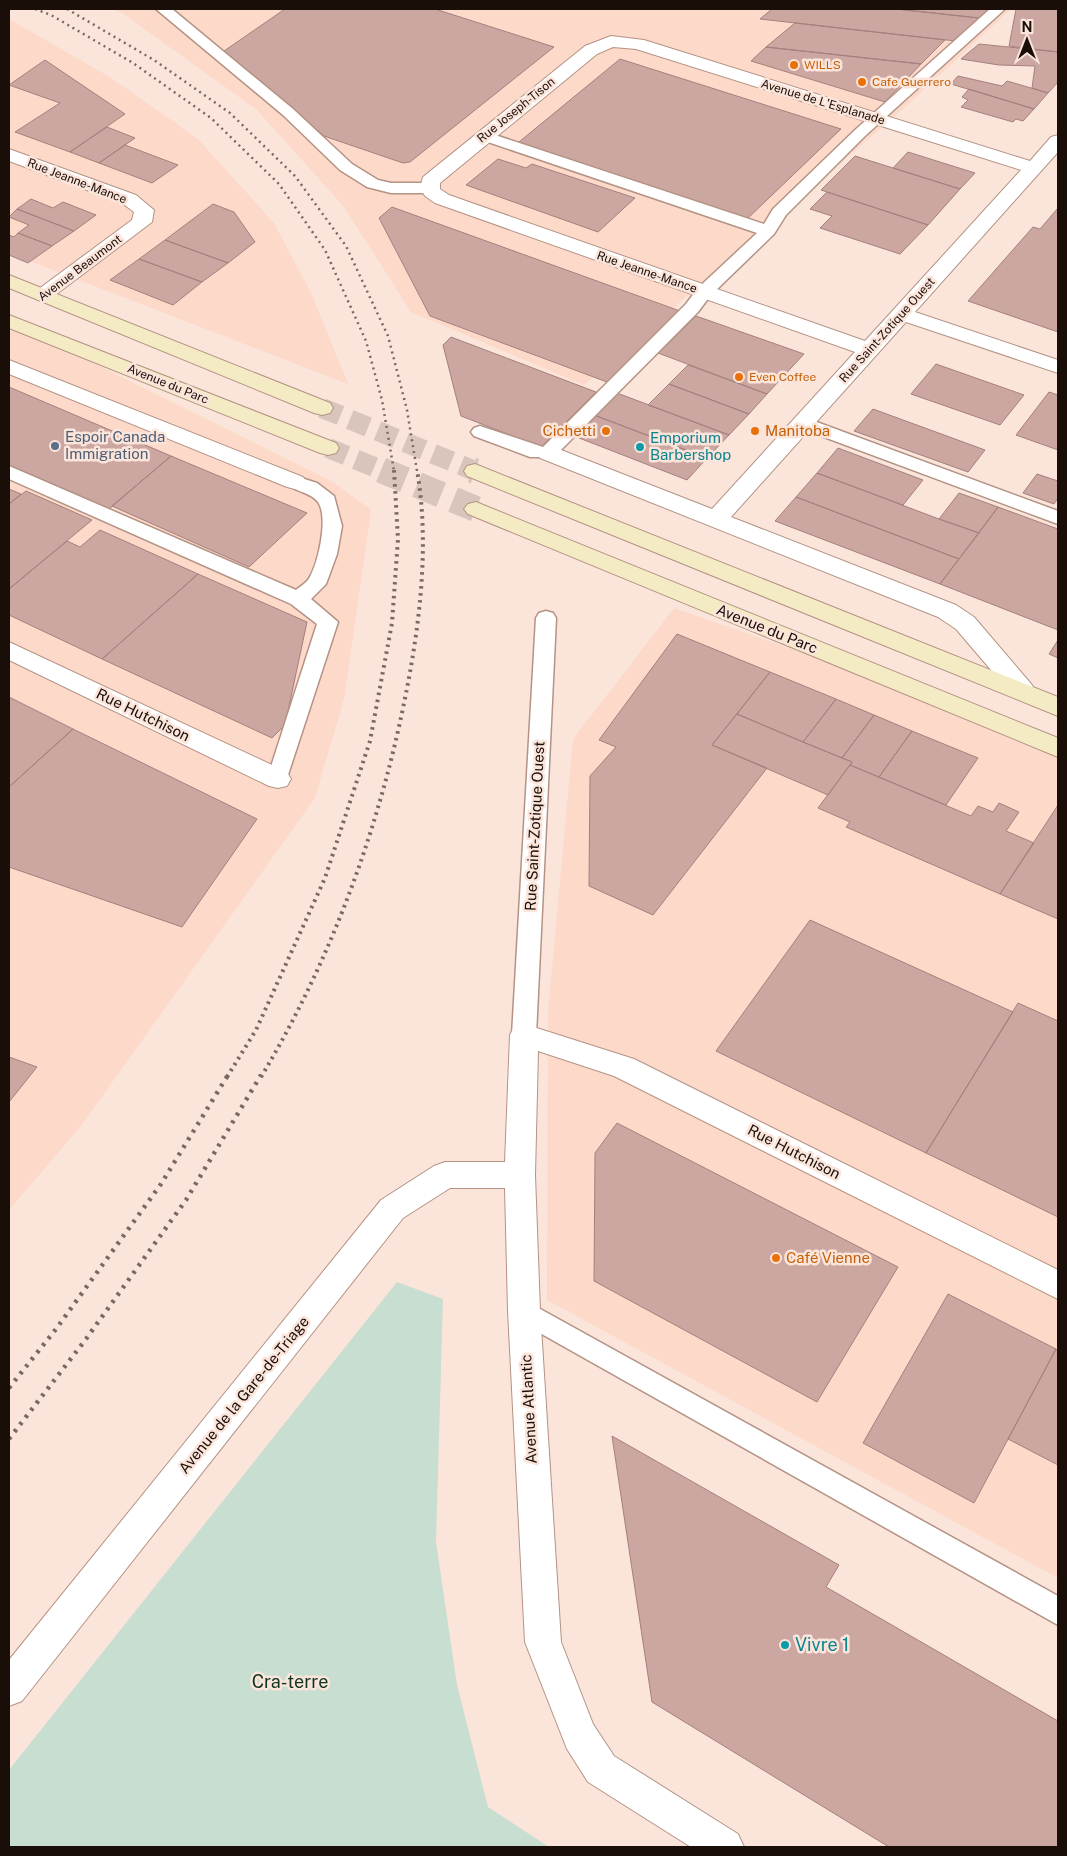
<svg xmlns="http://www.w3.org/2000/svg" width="1067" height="1856" viewBox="0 0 1067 1856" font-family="'Public Sans',sans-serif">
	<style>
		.built { fill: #fcd9c9 }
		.green { fill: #c7ded0 }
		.building { fill: #cca6a1; stroke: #a5807c }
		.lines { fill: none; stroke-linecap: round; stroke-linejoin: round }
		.secondary-tunnel-far1 { stroke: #d9c5bc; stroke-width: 20; stroke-dasharray: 20 10; stroke-linecap: butt }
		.secondary-tunnel { stroke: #d9c5bc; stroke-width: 26; stroke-dasharray: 26 13; stroke-linecap: butt }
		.lane-casing { stroke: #b49384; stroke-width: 3 }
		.street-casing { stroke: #b49384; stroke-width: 2 }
		.secondary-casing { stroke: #b49384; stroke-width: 2 }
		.lane { fill: #fff; fill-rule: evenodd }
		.street { fill: #fff; fill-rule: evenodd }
		.secondary { fill: #f4eac4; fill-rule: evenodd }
		.rail-far2 { stroke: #796962; stroke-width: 2.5; stroke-dasharray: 2 4; stroke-linecap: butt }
		.rail-far1 { stroke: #796962; stroke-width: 4; stroke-dasharray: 2.5 4.5; stroke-linecap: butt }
		.rail { stroke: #796962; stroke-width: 4.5; stroke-dasharray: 3 6; stroke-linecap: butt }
		.food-dot { fill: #e8710a; stroke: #fbe5db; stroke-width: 2 }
		.service-dot { fill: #5c6f8a; stroke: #fbe5db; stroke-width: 2 }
		.culture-dot { fill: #0f9aa8; stroke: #fbe5db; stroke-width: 2 }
		.labels { text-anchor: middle; stroke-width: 5; stroke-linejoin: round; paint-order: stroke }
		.far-food-label { font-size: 12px; fill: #c56008; stroke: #fbe5db; text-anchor: start }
		.far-street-label { font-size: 12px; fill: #1a0e09; stroke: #fbe5db }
		.food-label { font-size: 15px; fill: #c56008; stroke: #fbe5db; text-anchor: start }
		.service-label { font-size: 15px; fill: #4e5e75; stroke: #fbe5db; text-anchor: start }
		.culture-label { font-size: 15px; fill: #0d838f; stroke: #fbe5db; text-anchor: start }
		.street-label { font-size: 15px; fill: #1a0e09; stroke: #fbe5db }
		.near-culture-label { font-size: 18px; fill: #0d838f; stroke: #fbe5db; text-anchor: start }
		.near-park-label { font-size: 18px; fill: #0c3522; stroke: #fbe5db }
	</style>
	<rect width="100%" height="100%" fill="#fbe5db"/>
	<!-- built -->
	<path class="built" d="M113,9H1011L902,110L584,385L411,312L344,207L257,110L122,13Z
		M9,19L110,77L198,139L274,223L312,295L348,384L9,253Z
		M9,321L333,482L371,510L344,699L315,798L81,1126L9,1210Z
		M674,608L1058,741V1578L547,1300L548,1012L573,739Z"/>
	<!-- green -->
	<path class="green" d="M397,1282L443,1299L436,1542L457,1685L488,1807L549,1847H9V1770Z"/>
	<!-- building -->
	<path class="building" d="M285,9H435L554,47L410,162L403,163L324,136L224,51Z
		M772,9H896L979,18L956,41L760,19Z
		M896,9H988L979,18Z
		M1016,9H1058V52L1009,46Z
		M795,23L945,40L921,64L766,47Z
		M979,44L1058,52V82L1048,93L1032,88L1035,66L999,65L961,59Z
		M766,47L921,64L885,102L751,61Z
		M620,59L841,129L746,220L519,142Z
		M45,60L125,114L70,152L15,132L60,103L9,85Z
		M958,76L1002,86L1007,81L1048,93L1034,109L951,84Z
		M969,89L1034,109L1023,121L1016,119L1013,122L961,107L968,100L962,97Z
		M107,127L135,138L99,163L70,152Z
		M125,145L178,165L152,183L99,163Z
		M908,152L975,173L960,189L893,168Z
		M855,156L893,168L960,189L928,225L821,190Z
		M498,159L526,168L532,164L635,198L598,232L466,185Z
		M827,192L928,225L900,254L820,228L832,216L810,209Z
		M31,199L53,208L63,202L96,215L74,231L17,209Z
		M213,204L234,212L255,242L228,263L165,240Z
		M392,207L680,311L607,382L430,316L379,218Z
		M1058,208V332L968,301L1033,227L1040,229Z
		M17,209L74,231L52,246L18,233L29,225L9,217Z
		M18,233L52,246L28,263L9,255V235L14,237Z
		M165,240L228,263L202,282L139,259Z
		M139,259L202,282L173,305L110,280Z
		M696,316L804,354L767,394L658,353Z
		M451,337L596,392L541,447L461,416L443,345Z
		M936,364L1024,395L1000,425L911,394Z
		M688,365L767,394L749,414L669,384Z
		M669,384L749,414L729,435L648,405Z
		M9,387L171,456L109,509L9,466Z
		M1049,392L1058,395V450L1016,435Z
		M617,393L729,435L707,458L594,415Z
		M873,409L985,450L968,472L854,431Z
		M594,415L707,458L687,480L574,436Z
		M838,448L923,480L903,505L817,473Z
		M171,456L307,513L249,567L112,506Z
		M817,473L939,519L979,533L959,559L796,497Z
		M1037,474L1058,481V498L1054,504L1023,493Z
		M9,489L21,494L9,504Z
		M26,491L92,520L9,589V504Z
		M959,493L998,507L979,533L939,519Z
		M796,497L959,559L940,584L775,521Z
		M998,507L1058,529V630L940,584Z
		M100,530L198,574L102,659L9,615V589L67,541L80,547Z
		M198,574L307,622L285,725L272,738L102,659Z
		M677,634L770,672L712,745L767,768L653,915L589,886L590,776L616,747L599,740Z
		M1058,640V658L1049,654Z
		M770,672L836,699L803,742L737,714Z
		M9,697L73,729L9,787Z
		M836,699L874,715L842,758L803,742Z
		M737,714L803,742L852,762L828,795L712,745Z
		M874,715L912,731L879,777L850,765L852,762L842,758Z
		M73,729L257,819L182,927L9,867V787Z
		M912,731L978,758L946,805L879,777Z
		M850,765L971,816L978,806L993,812L999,803L1019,812L1006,831L1034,843L1000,894L846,827L850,822L818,808Z
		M1058,805V919L1000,894Z
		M810,920L1013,1012L926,1153L716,1051Z
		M1018,1003L1058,1021V1217L926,1153Z
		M9,1057L37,1067L9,1102Z
		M617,1123L898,1267L817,1402L594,1281L595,1153Z
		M948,1294L1056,1349L974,1503L863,1443Z
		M1056,1349L1058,1351V1465L1008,1439Z
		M612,1436L839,1565L826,1587L1058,1721V1847H889L652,1702Z"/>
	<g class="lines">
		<!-- secondary-tunnel-far1 -->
		<path class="secondary-tunnel-far1" d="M322,408L475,471
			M328,448L384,471"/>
		<!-- secondary-tunnel -->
		<path class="secondary-tunnel" d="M381,470L476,509
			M472,470L475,471"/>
		<defs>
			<path id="lane" d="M156,9H172L293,109L352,164L378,180L391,183H429L437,188L429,193H391L367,187L340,170L283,115Z
				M990,9H1005L865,136L786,215L774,234L710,296L698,312L554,457H530L474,436L471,432L474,428L480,426L543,447L686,304L698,288L757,233L479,139L476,136L479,133H489L764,224L773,209L855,130Z
				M803,417L1058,511V524L797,427L794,423L797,419Z
				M9,466L296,590C299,587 305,584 308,580C318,565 329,518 318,502C310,491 292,492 286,482L288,478L295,476L317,483L334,496L342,526L337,554L326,584L311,599L338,622L285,784L278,787L271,784L267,779L317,624L291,604L9,479Z
				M546,611L553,613L556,618L536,1035L532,1042L524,1044L516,1042L512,1035L536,618L539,613Z
				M524,1300L1058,1596V1625L515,1319L511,1311L515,1303Z"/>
			<path id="street" d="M611,36L644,40L1030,161L1051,137L1058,135V152L915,312L1058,360V373L906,322L731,517L956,605L974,617L1032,685L1035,691L1032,697L1023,700L1014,697L956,629L938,617L540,458L537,453L540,448L548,446L556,448L712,509L855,352L435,203L425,196L420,188L423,177L585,46ZM613,47L636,49L1021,170L865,341L449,195L440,189V183L597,54Z
				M9,149L136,195L154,210L152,222L50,299L43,301L36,299L33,295L36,291L132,220L134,212L122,203L9,161Z
				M9,360L303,477L306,482L303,487L295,489L287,487L9,374Z
				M9,642L287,772L291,779L287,786L278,788L269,786L9,660Z
				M524,1024L634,1059L1058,1270V1299L614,1076L538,1051L535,1175L540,1311L561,1642L593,1724L614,1756L738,1834L744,1847H691L588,1782L567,1749L525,1642L508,1311L505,1188H450L403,1218L22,1701L9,1706V1660L381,1200L434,1166L445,1162H505L510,1035L514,1027Z"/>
			<path id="secondary" d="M9,275L330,403L333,408L330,413L322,415L314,413L9,288Z
				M9,315L336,443L339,448L336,453L328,455L320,453L9,328Z
				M475,464L1058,697V716L467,476L464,471L467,466Z
				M476,502L1058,738V757L468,514L464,509L468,504Z"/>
		</defs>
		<!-- lane casing -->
		<use href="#lane" class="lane-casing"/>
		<!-- street casing -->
		<use href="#street" class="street-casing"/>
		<!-- secondary casing -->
		<use href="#secondary" class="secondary-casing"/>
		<!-- lane -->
		<use href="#lane" class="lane"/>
		<!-- street -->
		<use href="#street" class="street"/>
		<!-- secondary -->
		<use href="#secondary" class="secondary"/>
		<!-- rail-far2 -->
		<path class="rail-far2" d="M35,9L51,15L133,63L211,118L279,184L325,250L366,341L382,400L394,471
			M67,9L154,60L230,113L295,176L346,246L388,336L407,410L417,471"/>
		<!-- rail-far1 -->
		<path class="rail-far1" d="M227,1077L256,1030L325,878L370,741L392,623L398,539L394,470
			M261,1077C333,957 382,821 408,683C421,614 429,540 417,470"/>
		<!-- rail -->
		<path class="rail" d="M9,1388L56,1329L161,1184L228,1075
			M9,1439L86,1339L186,1200L261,1075"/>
	</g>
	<!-- markers -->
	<g class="food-dot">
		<circle cx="794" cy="65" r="5"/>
		<circle cx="862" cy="82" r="5"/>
		<circle cx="739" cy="377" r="5"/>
		<circle cx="606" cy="431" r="5"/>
		<circle cx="755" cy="431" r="5"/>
		<circle cx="776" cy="1258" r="5"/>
	</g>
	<circle class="service-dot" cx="55" cy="446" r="5"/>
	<g class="culture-dot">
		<circle cx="640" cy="447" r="5"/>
		<circle cx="785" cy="1645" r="5"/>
	</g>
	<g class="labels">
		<!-- far-food labels -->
		<g class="far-food-label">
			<text x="804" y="69">WILLS</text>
			<text x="872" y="86">Cafe Guerrero</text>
			<text x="749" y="381">Even Coffee</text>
		</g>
		<!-- far-street labels -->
		<g class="far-street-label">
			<text transform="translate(823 102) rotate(17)" y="4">Avenue de L'Esplanade</text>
			<text transform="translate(516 110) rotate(-39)" y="4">Rue Joseph-Tison</text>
			<text transform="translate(77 181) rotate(21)" y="4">Rue Jeanne-Mance</text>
			<text transform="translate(80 268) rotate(-37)" y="4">Avenue Beaumont</text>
			<text transform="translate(647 272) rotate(19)" y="4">Rue Jeanne-Mance</text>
			<text transform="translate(887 330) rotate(-48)" y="4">Rue Saint-Zotique Ouest</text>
			<text transform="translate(168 384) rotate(22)" y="4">Avenue du Parc</text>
		</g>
		<!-- food labels -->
		<g class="food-label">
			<text x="596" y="436" text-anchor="end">Cichetti</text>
			<text x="765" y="436">Manitoba</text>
			<text x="786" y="1263">Café Vienne</text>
		</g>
		<!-- service labels -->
		<g class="service-label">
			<text x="65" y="442">Espoir Canada<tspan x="65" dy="17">Immigration</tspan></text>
		</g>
		<!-- culture labels -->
		<g class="culture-label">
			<text x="650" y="443">Emporium<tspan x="650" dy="17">Barbershop</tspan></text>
		</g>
		<!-- street labels -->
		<g class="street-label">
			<text transform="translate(767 629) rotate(22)" y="5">Avenue du Parc</text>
			<text transform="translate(143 715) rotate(26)" y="5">Rue Hutchison</text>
			<text transform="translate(535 826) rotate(-87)" y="5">Rue Saint-Zotique Ouest</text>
			<text transform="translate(794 1152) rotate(27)" y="5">Rue Hutchison</text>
			<text transform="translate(244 1395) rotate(-51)" y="5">Avenue de la Gare-de-Triage</text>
			<text transform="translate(529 1409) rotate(-93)" y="5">Avenue Atlantic</text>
		</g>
		<!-- near-culture labels -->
		<g class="near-culture-label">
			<text x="795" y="1651">Vivre 1</text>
		</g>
		<!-- near-park labels -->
		<g class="near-park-label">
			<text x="290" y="1688">Cra-terre</text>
		</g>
	</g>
	<!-- border -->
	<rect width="1067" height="1856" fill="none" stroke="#1a0e09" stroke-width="20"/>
	<!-- north arrow -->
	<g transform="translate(1027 40)" stroke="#fbe5db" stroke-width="4" paint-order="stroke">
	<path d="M0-4L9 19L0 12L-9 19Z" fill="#1a0e09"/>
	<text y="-8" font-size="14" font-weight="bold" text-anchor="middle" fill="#1a0e09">N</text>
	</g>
</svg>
